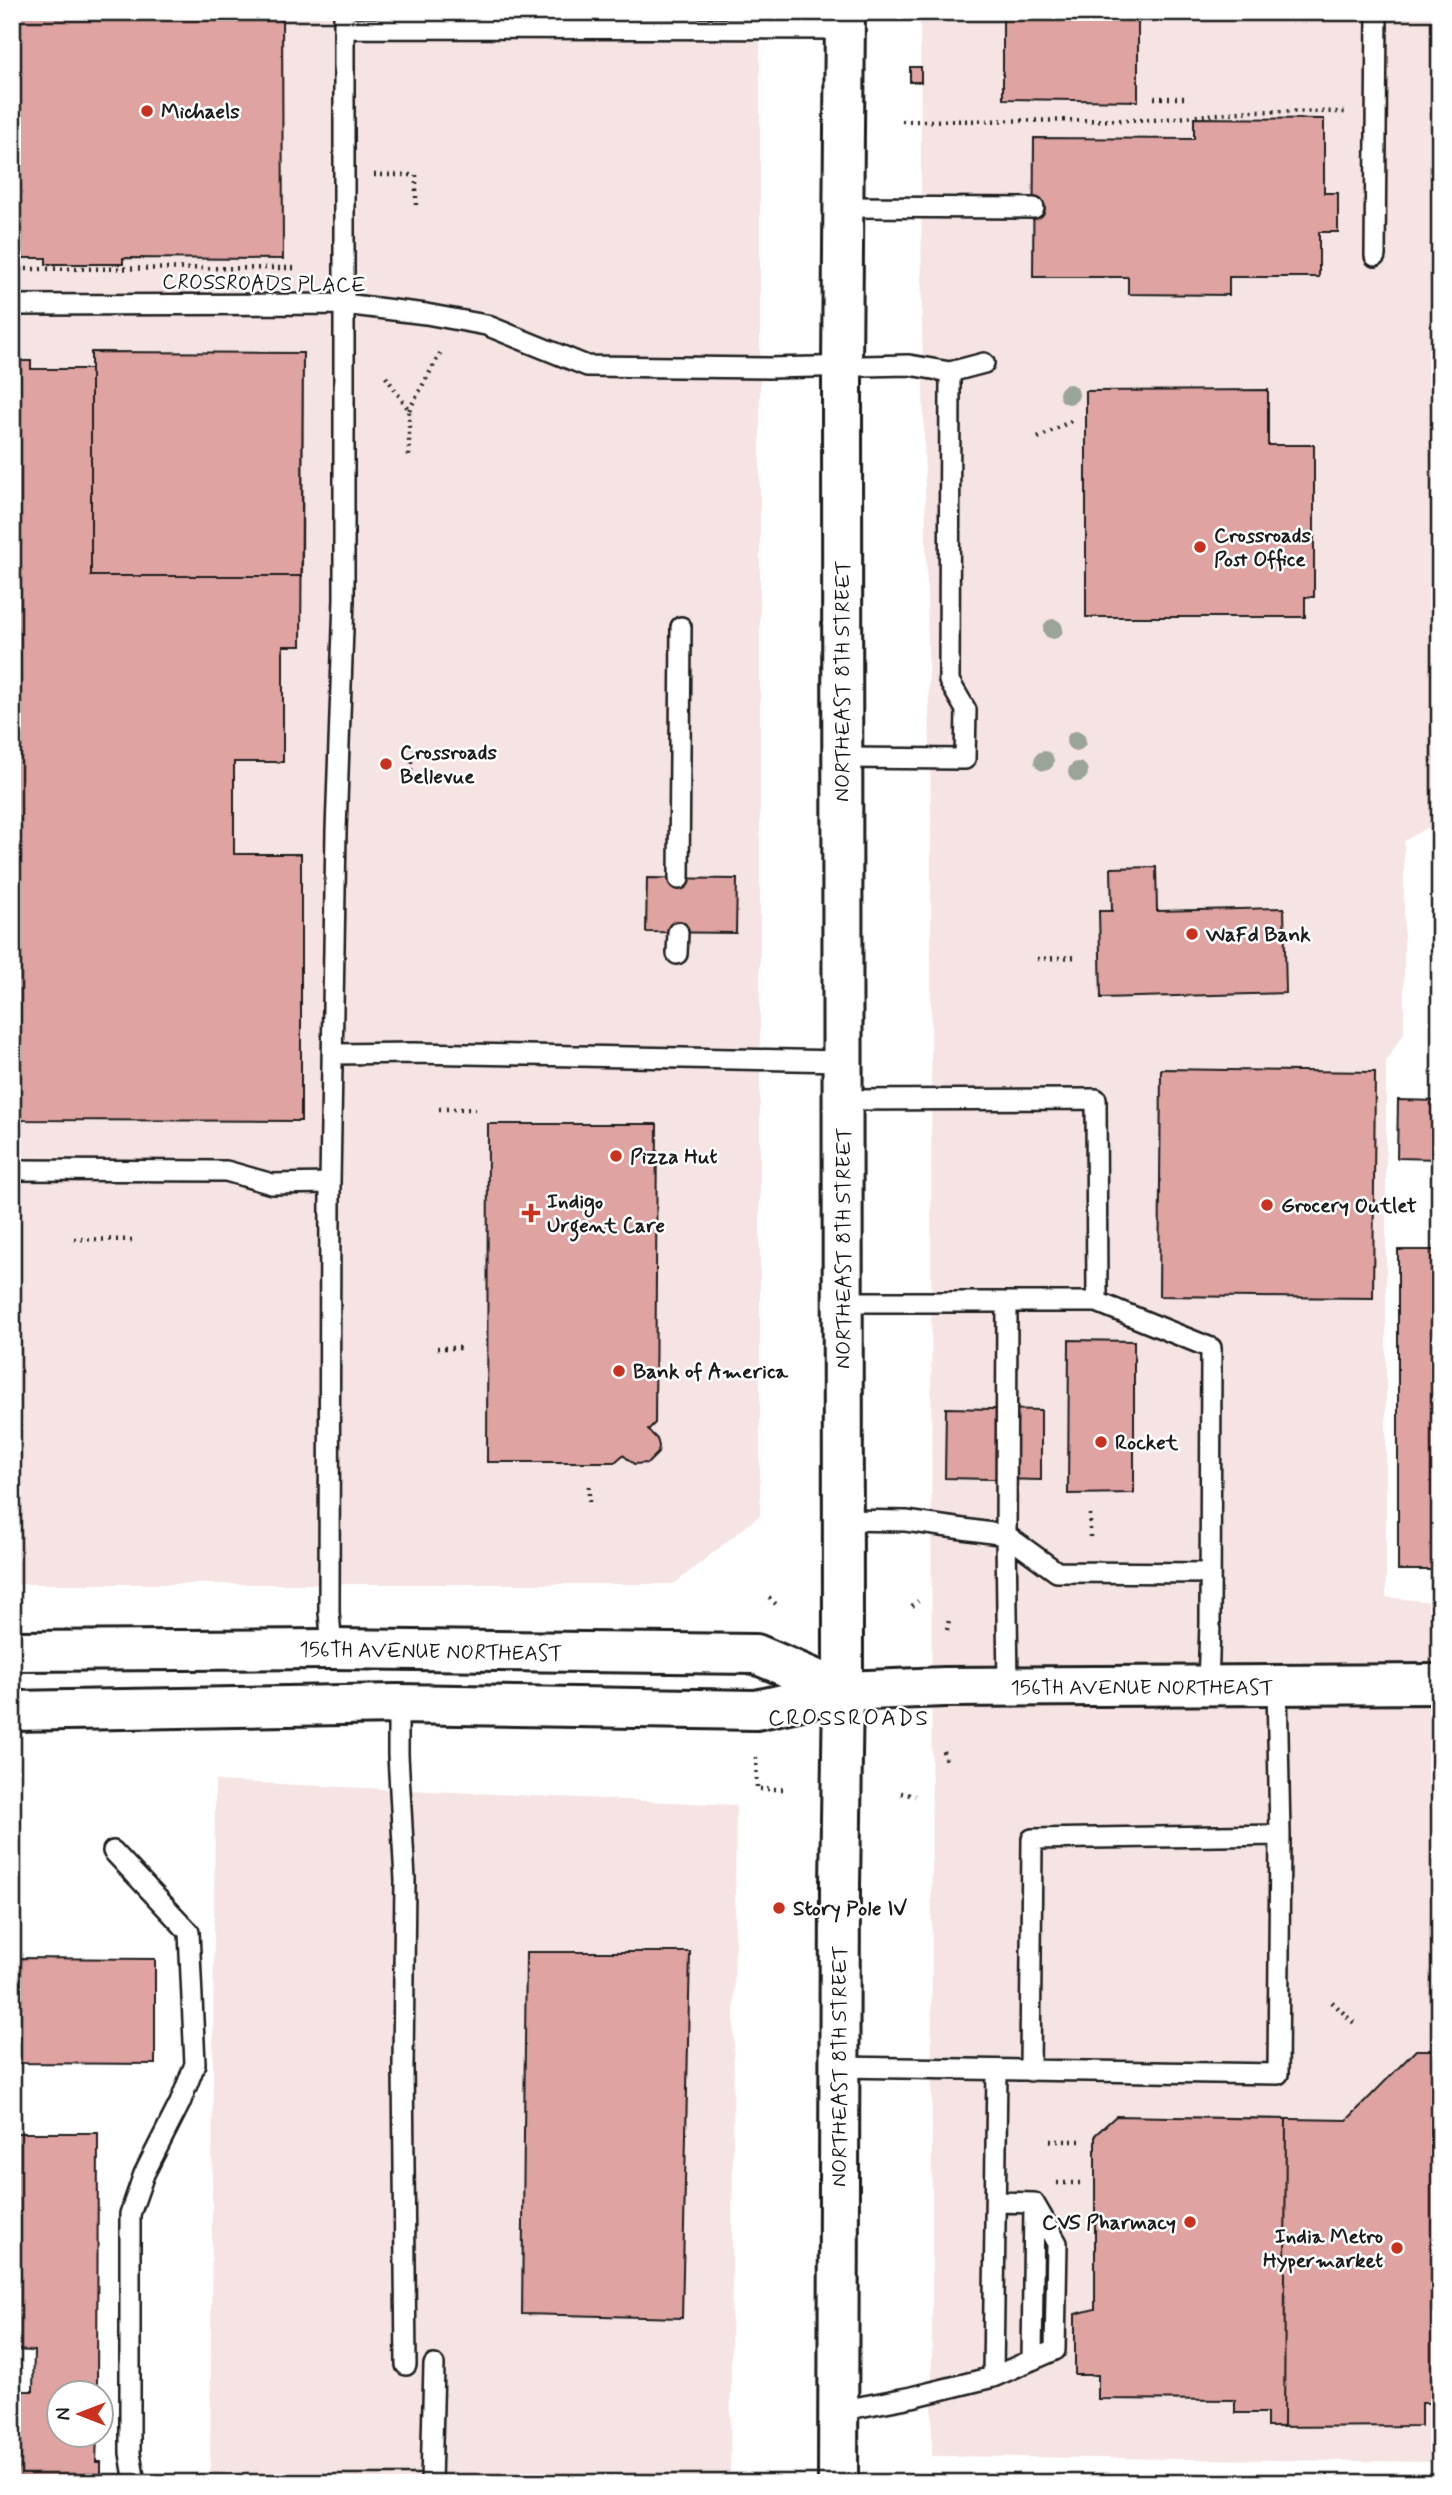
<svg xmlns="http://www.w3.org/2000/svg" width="1452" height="2495" viewBox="0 0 1452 2495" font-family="Mynerve,sans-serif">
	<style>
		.built { fill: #f5e4e3 }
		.building { fill: #dfa4a2; stroke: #1c1c1c; stroke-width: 2 }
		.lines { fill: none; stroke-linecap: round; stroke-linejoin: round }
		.service-casing { stroke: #1c1c1c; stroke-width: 24 }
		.tertiary-casing { stroke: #1c1c1c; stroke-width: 44 }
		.secondary-casing { stroke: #1c1c1c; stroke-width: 44 }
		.path { stroke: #1c1c1c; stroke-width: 4.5; stroke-dasharray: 2 5; stroke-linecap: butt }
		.service { stroke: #fff; stroke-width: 19 }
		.tertiary { stroke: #fff; stroke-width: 38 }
		.secondary { stroke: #fff; stroke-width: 38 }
		.tree { fill: #9ba499 }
		.poi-dot { fill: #c8321e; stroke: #fff; stroke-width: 2.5 }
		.labels { text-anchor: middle; stroke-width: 5; stroke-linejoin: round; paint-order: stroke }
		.poi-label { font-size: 21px; font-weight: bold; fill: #1c1c1c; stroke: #fff; text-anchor: start }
		.street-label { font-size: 21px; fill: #1c1c1c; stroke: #fff }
		.neighbourhood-label { font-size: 23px; letter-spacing: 2px; fill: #1c1c1c; stroke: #fff }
	</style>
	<rect width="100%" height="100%" fill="#fff"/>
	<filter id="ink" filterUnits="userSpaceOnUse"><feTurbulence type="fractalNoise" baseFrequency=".0143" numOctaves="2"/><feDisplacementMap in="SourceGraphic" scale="14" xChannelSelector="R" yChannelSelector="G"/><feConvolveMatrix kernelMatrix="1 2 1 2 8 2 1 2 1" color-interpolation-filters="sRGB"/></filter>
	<g filter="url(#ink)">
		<!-- built -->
		<path class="built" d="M12,12H760V1515L674,1584H12Z
			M920,12H1440V821L1404,841V1033L1386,1061V1597L1440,1603V2462L932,2456L931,812L922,325Z
			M215,1781L736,1805L730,2483H210Z"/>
		<!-- building -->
		<path class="building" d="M12,12H282L283,259L123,258V264H46V258H12Z
			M1003,12H1138V101L1003,99Z
			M910,67H921V82H910Z
			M1194,118L1324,119V193H1338V232H1319V277H1229V295L1128,294V277H1033L1034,138L1194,139Z
			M91,352L303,353L302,576H91Z
			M91,352L303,353L301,646H283V762H234V854H301V1121L12,1120V361H31V369H91Z
			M1268,390V445H1314V597H1305V617H1086V391Z
			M1156,867L1157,911L1284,908L1286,993L1101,998L1099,911H1112L1111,868Z
			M647,878L737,879L736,933L646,932Z
			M1161,1069L1375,1072L1373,1298L1159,1296Z
			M1398,1100L1440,1101V1159L1397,1158Z
			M488,1124H657L655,1423L648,1430L657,1439L659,1446L658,1453L648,1463L634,1464L623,1455L615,1462H487Z
			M1398,1250H1440V1570H1398Z
			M1069,1340L1134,1341V1493L1068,1494Z
			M946,1408L1041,1410V1480L945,1478Z
			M526,1952H690L682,2318L522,2314Z
			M12,1958L155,1959V2064L12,2063Z
			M1416,2050H1440V2403H1421V2426L1267,2427V2413H1235V2400L1098,2399V2375H1075V2314L1095,2309V2135L1116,2116L1347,2120Z
			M1116,2116L1286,2119L1284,2427H1267V2413H1235V2400L1098,2399V2375H1075V2314L1095,2309V2135Z
			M12,2133H98L97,2394H60V2436H97L96,2462H101V2483H12V2391H33L34,2351L12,2350Z"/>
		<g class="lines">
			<defs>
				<path id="service" d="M344,28L845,29
					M843,207L1034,208
					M1375,256L1377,12
					M12,305L344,304L426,314L486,325L587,366L768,368L909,365L950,372L984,363
					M843,758L965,759L966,710L949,681L950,372
					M679,879L681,627
					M677,954L678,932
					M334,1054L414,1053L843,1061
					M843,1100L1096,1099L1097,1302
					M12,1170L226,1171L272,1184L330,1183
					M843,1302H1097L1211,1348L1210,1624L1208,1686
					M1007,1302L1006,1535L1057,1572L1209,1573
					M843,1520L906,1521L1006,1535L1008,1687
					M332,1649L329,1612L330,1183L336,831L344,599V12
					M398,1704V1755L405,1880L403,2066L406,2365
					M113,1851L189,1932L195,2064L180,2103L144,2174L130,2214V2453L135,2483
					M839,2067L1278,2074L1280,1835L1277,1686
					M1030,2071L1032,1839L1280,1835
					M1032,2360L1034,2204
					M993,2377L997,2070
					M838,2411L912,2397L993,2377L1055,2350L1057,2243L1034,2203L996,2202
					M431,2483L434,2365"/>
				<path id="tertiary" d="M843,1691L945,1687L1440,1684"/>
				<path id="secondary" d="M12,1651L332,1649L756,1654L843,1691
					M12,1711L398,1704L756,1710L843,1691
					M838,2483L840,1885L843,1691L842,368L845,12"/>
			</defs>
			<!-- service casing -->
			<use href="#service" class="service-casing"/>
			<!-- tertiary casing -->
			<use href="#tertiary" class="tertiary-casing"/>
			<!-- secondary casing -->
			<use href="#secondary" class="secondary-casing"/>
			<!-- path -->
			<path class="path" d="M1154,98H1188
				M902,121L1154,120L1251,111L1347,112
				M374,175H416V209
				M12,269L295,268
				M386,377L409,410V456
				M409,410L441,352
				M1038,438L1071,421
				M411,747V777
				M1037,959L1077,957
				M439,1109H475
				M74,1239L134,1240
				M437,1348H465
				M589,1486V1506
				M1090,1514V1542
				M769,1598L777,1605
				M912,1606L918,1601
				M947,1630L949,1620
				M943,1751L946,1761
				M756,1757L757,1789H785
				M901,1793L915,1796
				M1332,2002L1355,2024
				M1050,2141H1082
				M1057,2183H1080"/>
			<!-- service -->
			<use href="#service" class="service"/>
			<!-- tertiary -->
			<use href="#tertiary" class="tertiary"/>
			<!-- secondary -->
			<use href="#secondary" class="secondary"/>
		</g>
		<!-- trees -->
		<g class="tree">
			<circle cx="1069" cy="394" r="10"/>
			<circle cx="1053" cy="629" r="10"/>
			<circle cx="1076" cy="741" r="10"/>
			<circle cx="1044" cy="761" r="10"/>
			<circle cx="1078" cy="772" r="10"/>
		</g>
	</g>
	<!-- markers -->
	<g class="poi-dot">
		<circle cx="147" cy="111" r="7"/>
		<circle cx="1200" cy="547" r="7"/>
		<circle cx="386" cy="764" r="7"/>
		<circle cx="1192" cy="934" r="7"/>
		<circle cx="616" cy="1156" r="7"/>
		<circle cx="1267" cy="1205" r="7"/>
		<path d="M527.5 1202.5h7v7h7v7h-7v7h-7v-7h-7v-7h7z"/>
		<circle cx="619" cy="1371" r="7"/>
		<circle cx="1101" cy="1442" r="7"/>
		<circle cx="779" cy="1908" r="7"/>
		<circle cx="1190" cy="2222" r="7"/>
		<circle cx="1397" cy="2248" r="7"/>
	</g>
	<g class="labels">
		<!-- poi labels -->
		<g class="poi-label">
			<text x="161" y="118">Michaels</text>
			<text x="1214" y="542">Crossroads<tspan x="1214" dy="24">Post Office</tspan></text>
			<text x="400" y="759">Crossroads<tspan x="400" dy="24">Bellevue</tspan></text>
			<text x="1206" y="941">WaFd Bank</text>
			<text x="630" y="1163">Pizza Hut</text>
			<text x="547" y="1208">Indigo<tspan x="547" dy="24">Urgent Care</tspan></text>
			<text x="1281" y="1212">Grocery Outlet</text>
			<text x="633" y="1378">Bank of America</text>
			<text x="1115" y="1449">Rocket</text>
			<text x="793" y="1915">Story Pole IV</text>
			<text x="1176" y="2229" text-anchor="end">CVS Pharmacy</text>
			<text x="1383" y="2243" text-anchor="end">India Metro<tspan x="1383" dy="24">Hypermarket</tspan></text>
		</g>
		<!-- street labels -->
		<g class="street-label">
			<text transform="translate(264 283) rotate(1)" y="7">CROSSROADS PLACE</text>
			<text transform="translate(842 681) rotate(-90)" y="7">NORTHEAST 8TH STREET</text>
			<text transform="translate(843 1248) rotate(-90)" y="7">NORTHEAST 8TH STREET</text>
			<text transform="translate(431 1651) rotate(1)" y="7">156TH AVENUE NORTHEAST</text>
			<text x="1142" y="1694">156TH AVENUE NORTHEAST</text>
			<text transform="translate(839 2066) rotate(-90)" y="7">NORTHEAST 8TH STREET</text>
		</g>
		<!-- neighbourhood labels -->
		<g class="neighbourhood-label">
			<text x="849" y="1725">CROSSROADS</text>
		</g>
	</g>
	<!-- margin -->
	<rect width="1452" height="2495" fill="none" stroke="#fff" stroke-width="42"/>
	<rect x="21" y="21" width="1410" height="2453" fill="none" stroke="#1c1c1c" stroke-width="2.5" filter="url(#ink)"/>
	<!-- north arrow -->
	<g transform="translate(80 2414) rotate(270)"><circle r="33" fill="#ffffff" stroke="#a4a4a4" stroke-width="2"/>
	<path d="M0-5L12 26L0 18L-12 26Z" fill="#c8321e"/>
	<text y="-10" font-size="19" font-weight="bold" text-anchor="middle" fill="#1c1c1c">N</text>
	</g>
</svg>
